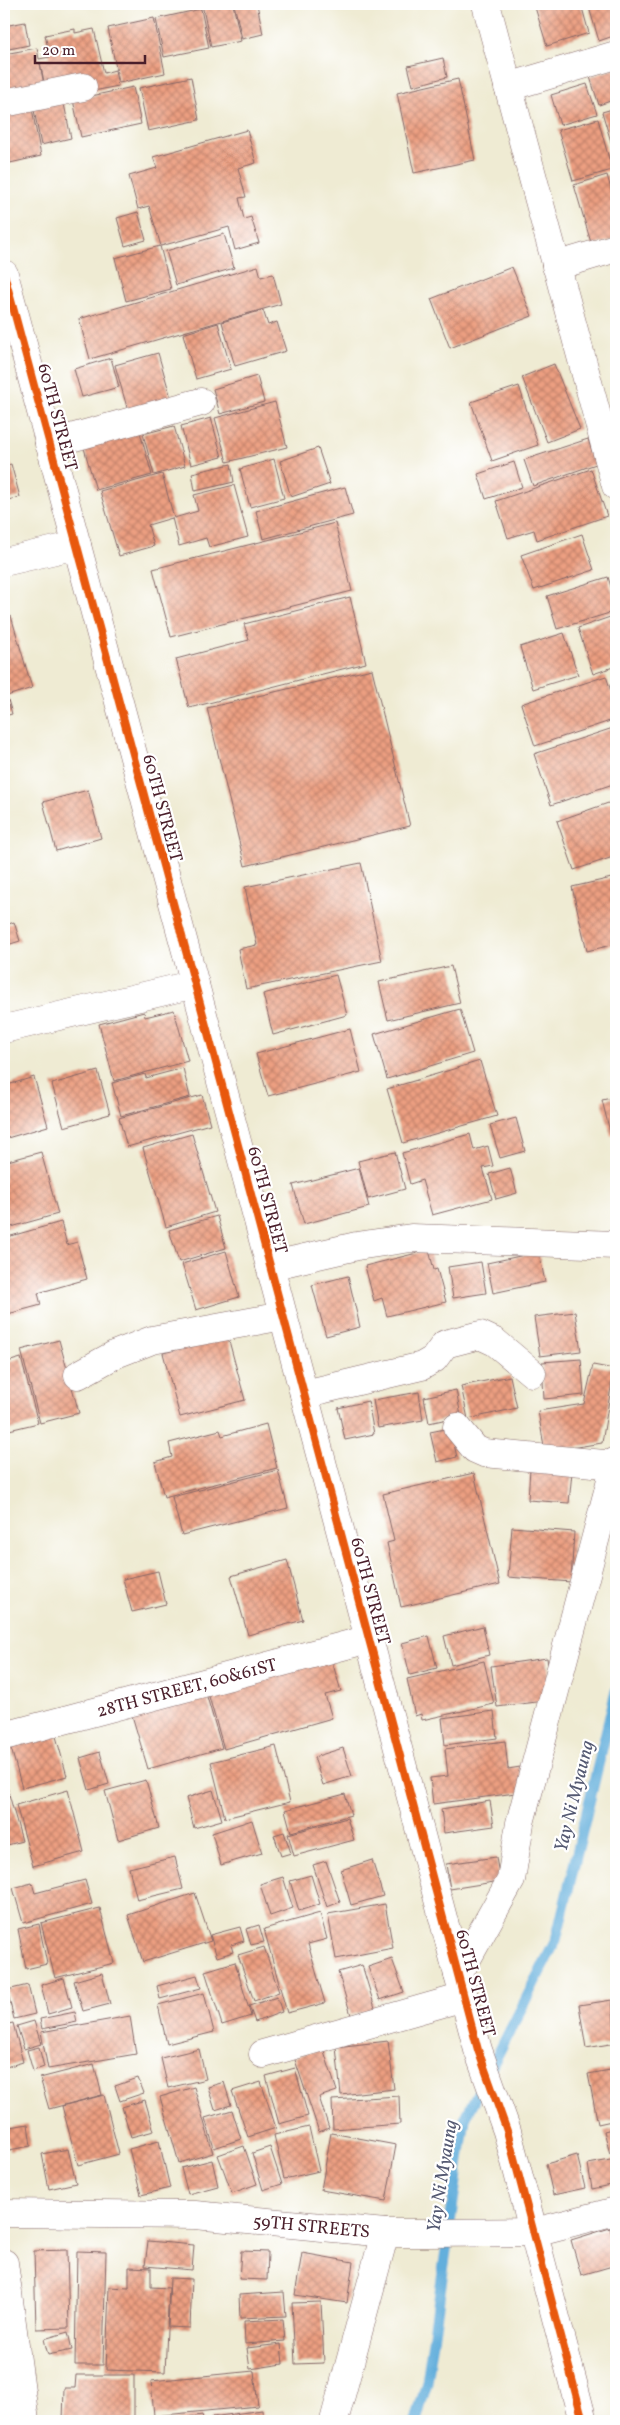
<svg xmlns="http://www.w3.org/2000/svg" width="620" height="2425" viewBox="0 0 620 2425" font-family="Vollkorn,serif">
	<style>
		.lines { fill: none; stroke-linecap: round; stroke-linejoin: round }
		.stream { stroke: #63afdc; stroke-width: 11 }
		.building { fill: url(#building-cross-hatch) }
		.minor-casing { stroke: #846666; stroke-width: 29 }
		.minor { stroke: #fff; stroke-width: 28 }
		.cycleway-casing { stroke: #fff; stroke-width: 11 }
		.cycleway { stroke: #e8590c; stroke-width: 8 }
		.labels { text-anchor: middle; stroke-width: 4.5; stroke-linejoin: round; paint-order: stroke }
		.street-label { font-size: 18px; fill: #4a1f2b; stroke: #fff }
		.water-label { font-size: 19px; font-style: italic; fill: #545972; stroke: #fff }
	</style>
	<defs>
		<pattern id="building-cross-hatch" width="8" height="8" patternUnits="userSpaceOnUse" patternTransform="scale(1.25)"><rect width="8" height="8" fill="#ec9f81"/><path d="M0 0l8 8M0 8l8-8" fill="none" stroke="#c1816a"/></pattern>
	</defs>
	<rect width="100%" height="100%" fill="#fff"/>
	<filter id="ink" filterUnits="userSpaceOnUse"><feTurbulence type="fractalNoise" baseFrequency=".02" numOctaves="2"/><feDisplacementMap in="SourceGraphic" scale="10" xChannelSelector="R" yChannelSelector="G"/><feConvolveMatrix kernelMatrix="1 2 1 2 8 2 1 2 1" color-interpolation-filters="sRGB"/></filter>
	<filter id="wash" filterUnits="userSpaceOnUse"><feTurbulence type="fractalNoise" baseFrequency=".0096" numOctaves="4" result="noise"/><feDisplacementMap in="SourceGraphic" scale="20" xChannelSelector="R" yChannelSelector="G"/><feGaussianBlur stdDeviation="1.12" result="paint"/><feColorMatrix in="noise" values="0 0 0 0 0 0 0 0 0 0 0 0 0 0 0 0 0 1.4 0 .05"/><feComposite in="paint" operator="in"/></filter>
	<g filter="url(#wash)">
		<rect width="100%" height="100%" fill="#efebd3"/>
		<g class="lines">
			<!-- stream -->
			<path class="stream" d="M416,2421L427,2382L465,2119L556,1940L616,1691"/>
		</g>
		<g id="blocks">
			<!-- building -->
			<path class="building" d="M202,4H233L241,41L211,47Z
				M234,4H257L263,34L242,39Z
				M534,4H581L589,33L547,46Z
				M588,4H616V35L599,41Z
				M201,9L209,48L164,57L156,19Z
				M154,18L165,73L119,83L108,28Z
				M25,22L29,45L4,50V26Z
				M75,29V33L94,29L104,73L115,70L118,86L89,92L46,91L40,63L45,91L4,99V54L37,48L39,59L50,57L45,35Z
				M443,58L447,77L413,86L408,66Z
				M616,68V99L599,105L590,77Z
				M191,77L199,120L148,131L139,88Z
				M458,79L475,160L414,173L397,93Z
				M587,84L597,114L560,125L551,95Z
				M133,87L141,124L81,137L73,100Z
				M62,94L71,138L41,145L32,100Z
				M616,108V144L612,145L602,112Z
				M32,109L41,156L10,163L4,134V115Z
				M598,119L612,170L573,181L558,130Z
				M247,130L256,163L238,168L246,197L239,198L244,219L251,217L259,243L235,250L229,227L161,246L149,206L138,209L129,176L157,168L153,157Z
				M607,175L616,207V239L592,246L574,185Z
				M138,212L146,240L125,246L117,218Z
				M224,234L234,268L176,285L166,251Z
				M160,246L171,289L126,301L115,258Z
				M258,266L261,277L273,274L281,304L90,359L79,319Z
				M512,267L532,316L450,348L431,299Z
				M263,310L268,325L277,322L286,351L235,366L222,322Z
				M218,323L231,369L196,379L183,334Z
				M158,353L171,398L128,411L115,365Z
				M111,358L119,387L82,397L74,369Z
				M554,364L580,429L547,442L522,377Z
				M257,376L264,402L220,414L213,389Z
				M519,386L538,445L492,461L471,402Z
				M275,402L287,447L227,462L215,418Z
				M211,418L222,457L191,465L181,426Z
				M138,425L152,475L96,490L82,441Z
				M174,426L185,466L154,475L143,434Z
				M588,439L596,464L533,486L524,460Z
				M318,448L330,484L291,497L280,461Z
				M274,459L284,498L250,507L240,469Z
				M514,462L522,487L486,499L478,474Z
				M11,464L20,497L4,501V466Z
				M231,464L234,482L195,491L192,473Z
				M591,469L607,516L537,540L534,530L508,538L496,501Z
				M162,474L174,518L198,511L194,495L234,485L248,537L209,547L206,538L179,546L172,518L148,525L154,546L119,556L100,491Z
				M345,487L353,515L263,539L256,511Z
				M335,523L352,591L171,637L153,569Z
				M582,534L594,570L534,590L521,555Z
				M608,577L616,603V611L557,629L547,596Z
				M350,597L366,663L189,708L176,659L249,640L244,624Z
				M616,615V666L593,674L578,628Z
				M11,616L32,688L7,696L12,714L4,716V618Z
				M564,633L578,675L533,689L520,647Z
				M372,669L410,826L245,866L207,708Z
				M606,676L616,706V719L535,746L521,704Z
				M616,727V783L551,805L534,754Z
				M88,790L101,838L56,851L43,802Z
				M614,801L616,807V856L574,870L557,821Z
				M361,863L382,961L246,989L238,949L257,945L245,887Z
				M616,877V944L587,951L572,887Z
				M14,922L20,941L4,946V926Z
				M451,966L460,1003L388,1020L379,982Z
				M336,975L347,1015L273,1035L263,994Z
				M460,1009L473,1053L387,1079L374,1034Z
				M174,1010L188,1061L114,1081L99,1024L144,1012L145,1017Z
				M350,1029L361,1072L268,1096L256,1054Z
				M480,1061L497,1116L403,1143L387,1089Z
				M183,1068L190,1097L121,1116L112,1083L145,1074L146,1078Z
				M98,1071L110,1114L64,1127L52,1084Z
				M34,1077L48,1126L4,1139V1086Z
				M202,1095L210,1124L127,1147L119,1118Z
				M616,1097V1134L611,1136L602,1100Z
				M516,1118L525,1151L500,1158L490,1125Z
				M192,1134L215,1212L166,1227L143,1148Z
				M470,1134L474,1150L488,1146L493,1166L483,1168L492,1199L432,1215L422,1180L410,1184L402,1153Z
				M41,1152L58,1214L4,1229V1162Z
				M395,1152L405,1189L368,1199L358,1161Z
				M359,1168L369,1207L304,1224L293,1185Z
				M510,1168L517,1193L496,1199L489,1174Z
				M217,1216L226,1248L179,1262L169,1230Z
				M61,1222L67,1245L77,1242L87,1279L38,1293L41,1305L4,1315V1238Z
				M429,1250L434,1270L437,1269L446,1302L387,1316L382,1298L374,1301L365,1266Z
				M226,1251L239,1297L196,1310L182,1264Z
				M539,1252L545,1282L493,1293L487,1263Z
				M481,1262L486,1293L453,1298L448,1267Z
				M348,1276L360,1327L326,1336L312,1285Z
				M575,1312L581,1351L540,1356L534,1317Z
				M228,1337L245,1400L180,1417L163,1353Z
				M59,1340L79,1413L40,1423L21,1350Z
				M21,1358L38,1423L5,1431L4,1363Z
				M581,1359L584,1395L544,1399L542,1362Z
				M593,1365L614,1369L602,1443L545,1452L538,1411L584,1404Z
				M510,1376L517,1408L468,1419L461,1386Z
				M456,1390L461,1416L429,1423L424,1397Z
				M419,1392L423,1420L378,1428L373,1400Z
				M368,1401L374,1434L345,1440L338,1408Z
				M266,1424L277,1468L164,1497L155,1462L172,1457L169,1443L220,1430L222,1436Z
				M450,1428L457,1457L437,1462L430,1432Z
				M530,1468L572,1472L569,1503L528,1500Z
				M278,1470L288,1508L182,1535L172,1497Z
				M474,1473L500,1584L401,1607L387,1543L394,1541L383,1494Z
				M512,1527L574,1532L571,1582L508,1577Z
				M287,1560L303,1620L248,1635L231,1576Z
				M158,1571L166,1604L132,1612L123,1579Z
				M483,1626L489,1655L451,1665L444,1636Z
				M429,1636L437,1668L410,1675L402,1643Z
				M331,1658L341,1691L325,1695L332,1718L224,1749L208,1693Z
				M547,1658L552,1700L497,1707L491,1666Z
				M484,1661L494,1704L422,1720L421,1714L415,1716L407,1679Z
				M205,1690L222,1748L148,1769L131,1712Z
				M494,1711L497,1738L445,1745L442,1718Z
				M54,1729L67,1776L22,1788L9,1741Z
				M505,1741L508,1769L520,1767L523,1792L433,1804L430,1778L448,1776L445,1749Z
				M276,1746L290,1802L225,1818L211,1762Z
				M343,1748L352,1776L323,1785L314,1757Z
				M100,1752L109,1784L89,1790L80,1758Z
				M4,1776L22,1841L4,1846Z
				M146,1780L159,1828L118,1840L105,1791Z
				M68,1790L84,1852L33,1866L16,1805Z
				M213,1790L222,1820L194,1828L186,1798Z
				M345,1794L351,1815L291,1832L285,1810Z
				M490,1801L494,1826L444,1833L441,1809Z
				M347,1818L354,1840L294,1856L288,1834Z
				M252,1820L262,1853L221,1865L212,1833Z
				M284,1832L291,1853L281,1856L274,1835Z
				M175,1857L183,1889L137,1900L129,1868Z
				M496,1857L500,1881L450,1889L446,1864Z
				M372,1860L383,1896L351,1905L341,1870Z
				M326,1861L340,1902L327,1907L313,1865Z
				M311,1875L320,1904L299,1911L290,1881Z
				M283,1877L293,1908L270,1916L260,1884Z
				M85,1880L92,1904L23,1923L13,1888L32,1883L35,1893Z
				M195,1893L211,1941L143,1962L128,1915Z
				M385,1904L393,1948L336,1959L328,1914Z
				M100,1908L114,1963L55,1978L41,1923Z
				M320,1913L327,1939L308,1944L325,2003L287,2013L264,1929Z
				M39,1924L47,1964L26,1969L18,1929Z
				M259,1925L264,1942L251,1945L246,1929Z
				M240,1927L244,1941L231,1945L233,1952L217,1957L210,1935Z
				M264,1947L279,1992L254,2001L238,1955Z
				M392,1959L404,1992L380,2000L368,1967Z
				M235,1962L251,2016L222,2025L205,1971Z
				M362,1965L375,2008L351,2015L338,1972Z
				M102,1973L110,2004L83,2011L74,1981Z
				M197,1975L201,1988L160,1999L157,1986Z
				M64,1978L72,2007L48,2014L41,1985Z
				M28,1985L35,2014L14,2019L7,1990Z
				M204,1993L214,2032L167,2044L158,2005Z
				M277,1997L282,2012L255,2022L249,2006Z
				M612,2000L616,2043L586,2048L579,2005Z
				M75,2012L77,2022L42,2029L40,2019Z
				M130,2016L136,2054L48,2069L41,2032Z
				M34,2021L41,2044L24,2049L17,2026Z
				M13,2023L23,2062L6,2067L4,2059V2025Z
				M388,2041L394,2089L341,2095L336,2047Z
				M39,2047L44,2067L33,2071L27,2050Z
				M323,2048L337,2091L319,2097L329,2128L319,2132L294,2057Z
				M199,2049L206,2079L168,2088L161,2058Z
				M94,2064L102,2095L49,2109L40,2078Z
				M295,2068L308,2116L279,2124L266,2076Z
				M616,2069V2120L598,2124L588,2074Z
				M138,2078L144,2093L120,2101L115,2086Z
				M224,2082L231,2105L215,2110L208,2087Z
				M261,2082L276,2128L248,2137L232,2091Z
				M194,2087L213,2153L179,2163L160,2097Z
				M104,2095L119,2154L78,2165L62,2106Z
				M399,2096L400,2124L333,2129L332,2100Z
				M145,2100L154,2131L131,2137L122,2107Z
				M232,2110L241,2139L214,2148L205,2118Z
				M28,2124L31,2146L9,2150L5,2128Z
				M309,2127L319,2171L284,2179L274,2135Z
				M616,2128V2153L610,2154L604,2131Z
				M331,2133L396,2145L386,2201L321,2190Z
				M159,2141L170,2188L141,2195L129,2149Z
				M244,2146L257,2184L232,2193L218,2155Z
				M270,2147L282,2184L263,2190L252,2153Z
				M68,2149L76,2183L49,2189L42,2154Z
				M577,2155L585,2188L553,2195L546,2164Z
				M616,2159V2184L592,2189L588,2164Z
				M212,2160L218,2186L188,2194L181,2168Z
				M610,2228L616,2251V2265L581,2275L571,2240Z
				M148,2241L194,2245L192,2270L145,2266Z
				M67,2250L69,2328L36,2329L34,2251Z
				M77,2251L106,2252L103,2365H75Z
				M241,2251L268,2252L267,2280L239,2279Z
				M302,2253L353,2262L347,2303L295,2295Z
				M129,2267L151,2268V2287L169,2288L165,2372L106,2370L109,2287L129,2288Z
				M170,2278L192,2279L190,2328L168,2327Z
				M284,2292L286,2316L240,2318L239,2295Z
				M321,2302L324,2363L295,2364L292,2303Z
				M283,2319L285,2341L245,2344L244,2321Z
				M68,2332L72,2350L48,2355L44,2339Z
				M281,2344L283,2364L250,2369L247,2348Z
				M254,2371L258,2406L154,2416L151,2381Z
				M76,2375H134V2421H63L64,2388H75Z
				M6,2393L9,2415L4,2416V2394Z
				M262,2410L263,2421H212V2417Z
				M202,2415L204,2421H173V2420Z"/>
		</g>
	</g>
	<g filter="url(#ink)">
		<use href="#blocks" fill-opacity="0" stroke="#846666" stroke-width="1"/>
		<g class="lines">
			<defs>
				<g id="minor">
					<path d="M486,4L616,486"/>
					<path d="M508,87L616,55"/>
					<path d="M4,103L83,87"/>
					<path d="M556,266L616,248"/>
					<path d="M4,274L226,1100L478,2050L507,2131L583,2421"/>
					<path d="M49,444L201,402"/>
					<path d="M4,562L77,545"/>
					<path d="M4,1029L195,984"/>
					<path d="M270,1266L357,1246L411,1238L616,1245"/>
					<path d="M78,1375L116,1354L152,1340L283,1316"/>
					<path d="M304,1394L422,1366L434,1359L445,1344L480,1335L495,1342L532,1373"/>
					<path d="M457,1427L475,1449L484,1453L615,1465"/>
					<path id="s1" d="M4,1736L369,1639"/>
					<path d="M458,1975L511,1880L520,1823L616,1461"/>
					<path d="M263,2054L464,1997"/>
					<path id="s2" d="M4,2213L195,2215L385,2233H426L535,2232L616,2211"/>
					<path d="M4,2263L25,2421"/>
					<path d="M334,2421L385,2233"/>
				</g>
			</defs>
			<!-- minor casing -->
			<use href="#minor" class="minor-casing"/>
			<!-- minor -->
			<use href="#minor" class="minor"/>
			<defs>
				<path id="cycleway" d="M4,274L226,1100L478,2050L507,2131L583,2421"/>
			</defs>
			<!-- cycleway casing -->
			<use href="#cycleway" class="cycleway-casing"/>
			<!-- cycleway -->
			<use href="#cycleway" class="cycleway"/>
		</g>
	</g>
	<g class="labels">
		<!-- street labels -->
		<g class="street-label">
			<text transform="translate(58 417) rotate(75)" y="6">60TH STREET</text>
			<text transform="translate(163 808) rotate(75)" y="6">60TH STREET</text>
			<text transform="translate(268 1200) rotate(75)" y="6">60TH STREET</text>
			<text transform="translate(371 1591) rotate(75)" y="6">60TH STREET</text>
			<text dy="6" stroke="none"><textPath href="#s1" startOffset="189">28TH STREET, 60&amp;61ST</textPath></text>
			<text transform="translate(476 1983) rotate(75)" y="6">60TH STREET</text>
			<text dy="6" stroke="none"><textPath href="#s2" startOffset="308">59TH STREETS</textPath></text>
		</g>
		<!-- water labels -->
		<g class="water-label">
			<text transform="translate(573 1796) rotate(-76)" y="7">Yay Ni Myaung</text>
			<text transform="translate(441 2176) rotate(-81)" y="7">Yay Ni Myaung</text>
		</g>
	</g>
	<!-- margin -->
	<rect width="620" height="2425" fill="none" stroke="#fff" stroke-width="20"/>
	<!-- scale -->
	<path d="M35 55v8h110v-8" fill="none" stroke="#4a1f2b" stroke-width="2.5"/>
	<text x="42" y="55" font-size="15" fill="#4a1f2b" stroke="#ffffff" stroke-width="4" paint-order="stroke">20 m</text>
</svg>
